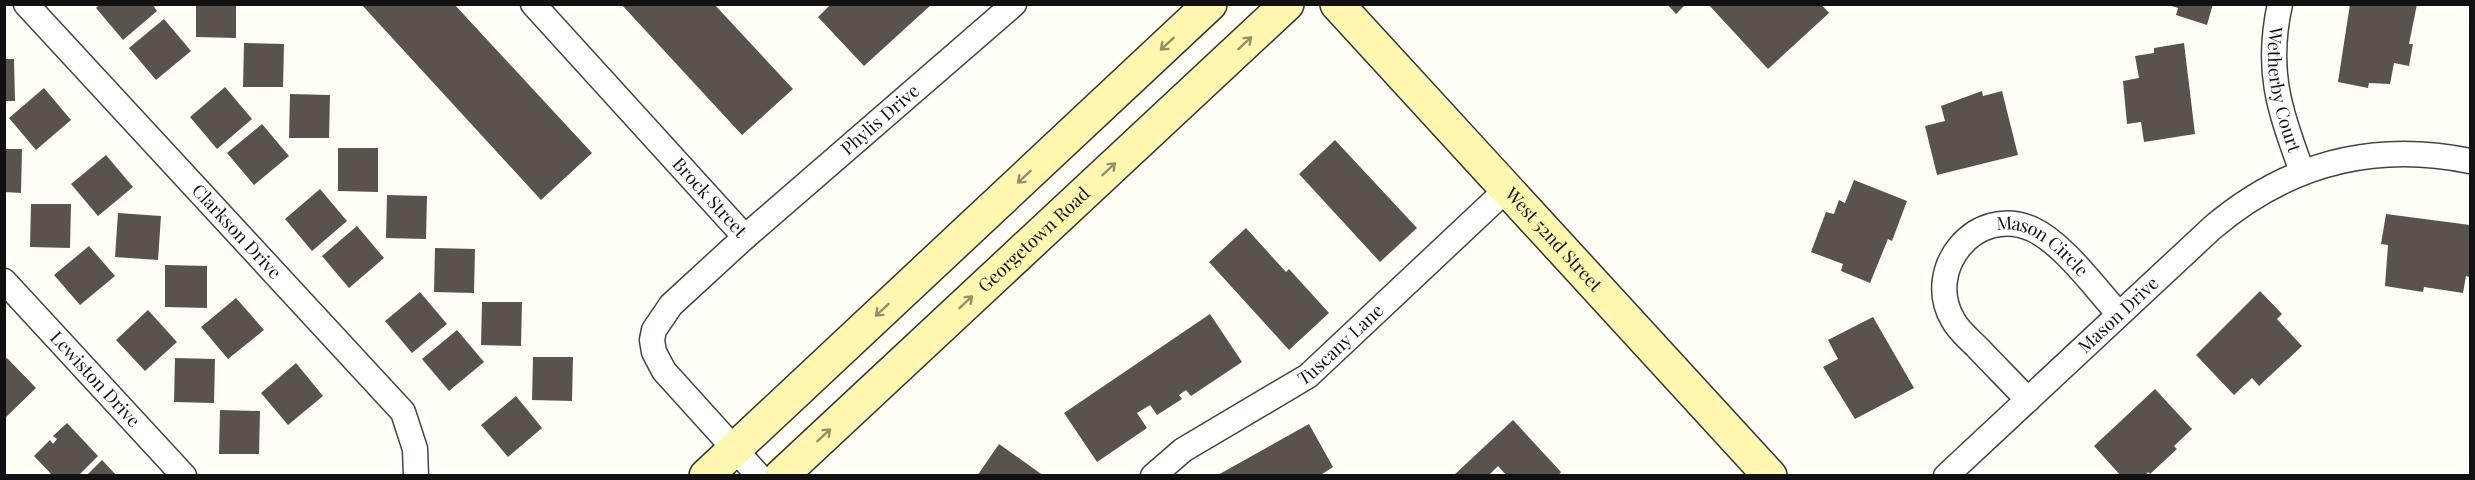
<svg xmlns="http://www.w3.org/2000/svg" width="2475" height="480" viewBox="0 0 2475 480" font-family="'Playfair Display',serif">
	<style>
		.building { fill: #5a524d }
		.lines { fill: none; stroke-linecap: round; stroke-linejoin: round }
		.street-casing { stroke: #444; stroke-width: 27 }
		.secondary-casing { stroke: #333; stroke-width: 36 }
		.street { stroke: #fff; stroke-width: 24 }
		.secondary { stroke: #fff6b0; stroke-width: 33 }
		.oneway { stroke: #948f68 }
		.labels { text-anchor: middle; stroke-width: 6; stroke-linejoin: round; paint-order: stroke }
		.street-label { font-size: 18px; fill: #111; stroke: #fff }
	</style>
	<rect width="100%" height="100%" fill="#fffdf5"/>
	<!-- building -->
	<path class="building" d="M100,4H152L157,11L123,40L96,8Z
		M196,4H236V38L196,37Z
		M361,4H454L592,153L541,200Z
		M621,4H714L793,89L742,135Z
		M831,4H932L864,66L818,17Z
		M1667,4H1686L1676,14Z
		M1708,4H1821L1829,13L1768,69Z
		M2213,4L2207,25L2176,15L2178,8L2168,5Z
		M2350,4H2417L2409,44H2413L2409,66L2394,63L2390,84L2369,83L2368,88L2338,82Z
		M164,19L191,51L156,80L129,48Z
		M244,43L284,44L283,87H243Z
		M2184,43L2195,134L2144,142L2141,122L2127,124L2123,81L2139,78L2135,56L2154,53V48Z
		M4,59H14L15,101H4Z
		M225,87L252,119L217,149L190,117Z
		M44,88L71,120L36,150L9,118Z
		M1982,91L1983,96L2002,91L2018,155L1937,175L1925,126L1945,121L1941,106Z
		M290,94L330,95L329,138H289Z
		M262,124L289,156L254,185L227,153Z
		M1335,140L1417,228L1380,262L1299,174Z
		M338,148H378V192L338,191Z
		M4,149H22L21,193L4,192Z
		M106,155L133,187L98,216L71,184Z
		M1854,180L1907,201L1892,241L1888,239L1870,283L1841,271L1843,264L1811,252L1826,212L1834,214L1839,200L1845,203Z
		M320,189L347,221L312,251L285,219Z
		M387,195L427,196L426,239L386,238Z
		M31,204H71L70,248L30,247Z
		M118,213L161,216L158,260L115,257Z
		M2386,214L2470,225V271L2469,277L2466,276L2463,293L2424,287L2423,292L2385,286L2388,245L2381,244Z
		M357,226L384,258L349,288L322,256Z
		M1246,228L1286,272L1289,269L1329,313L1289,350L1209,262Z
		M89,246L115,276L80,305L54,275Z
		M435,248L475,249L474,293L434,292Z
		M165,265L207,266V308L165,307Z
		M2260,291L2282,314L2277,319L2302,346L2259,386L2252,378L2234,395L2196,355Z
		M420,292L447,324L412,353L385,321Z
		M236,298L264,330L228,359L201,327Z
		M482,302H522L521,346L481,345Z
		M148,310L177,342L145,371L116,340Z
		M1210,314L1242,362L1191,396L1186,390L1179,395L1182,399L1157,415L1150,405L1137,413L1147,428L1097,462L1064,413Z
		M1873,317L1914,388L1855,419L1823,367L1838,359L1828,340Z
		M457,330L484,362L449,391L422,359Z
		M533,357H573L572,401L532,400Z
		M7,358L36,388L4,419V360Z
		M175,358L215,359L214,403L174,402Z
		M296,363L323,396L288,425L261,393Z
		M2155,389L2192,429L2174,446L2177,449L2150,474L2148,472L2145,476H2121L2094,446Z
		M516,396L542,428L508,457L481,425Z
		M220,410L260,411L259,454H219Z
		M1513,420L1561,472L1558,476H1507L1498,466L1488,476H1453Z
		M67,423L98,456L78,476H53L34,456L50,440L53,444L57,439L53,436Z
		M1309,424L1333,467L1319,476H1216Z
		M999,444L1044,476H977Z
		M102,460L117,476H86Z"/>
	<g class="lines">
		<defs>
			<g id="street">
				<path id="s1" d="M26,4L403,412L415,449L416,476"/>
				<path id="s2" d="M533,4L745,237"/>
				<path id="s3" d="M2280,4C2265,72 2280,110 2302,172"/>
				<path id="s4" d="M4,281L184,476"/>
				<path id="s5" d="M2028,400C2011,382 1994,365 1977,347C1969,339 1958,330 1953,320C1923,269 1976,204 2032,229C2063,243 2095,288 2119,314"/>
				<path id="s6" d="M759,476L664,371L654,352L652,340L654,330L671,305L745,237L1014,4"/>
				<path id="s7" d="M1153,476L1183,450L1308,376L1507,189"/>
				<path id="s8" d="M1946,476L2212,228C2287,164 2373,141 2470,161"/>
			</g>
			<g id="secondary">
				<path id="s9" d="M1337,4L1770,476"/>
				<path d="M706,476L1210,4"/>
				<path id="s10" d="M781,476L1287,4"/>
			</g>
		</defs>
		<!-- street casing -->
		<use href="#street" class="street-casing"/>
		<!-- secondary casing -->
		<use href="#secondary" class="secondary-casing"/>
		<!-- street -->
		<use href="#street" class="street"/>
		<!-- secondary -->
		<use href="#secondary" class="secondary"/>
	</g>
	<!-- one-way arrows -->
	<defs><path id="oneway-shaft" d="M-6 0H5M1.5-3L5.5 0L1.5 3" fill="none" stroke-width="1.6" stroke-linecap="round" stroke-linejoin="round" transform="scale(1.5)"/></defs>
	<g class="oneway">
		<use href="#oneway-shaft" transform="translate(1245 43) rotate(-43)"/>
		<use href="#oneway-shaft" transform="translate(1167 44) rotate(137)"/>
		<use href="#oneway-shaft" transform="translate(1109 169) rotate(-43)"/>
		<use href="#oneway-shaft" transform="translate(1024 177) rotate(137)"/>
		<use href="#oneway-shaft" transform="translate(966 302) rotate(-43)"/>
		<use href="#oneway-shaft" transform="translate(882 310) rotate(137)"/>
		<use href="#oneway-shaft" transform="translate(824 435) rotate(-43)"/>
	</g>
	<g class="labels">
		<!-- street labels -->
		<g class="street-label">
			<text dy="6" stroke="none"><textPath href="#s3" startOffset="87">Wetherby Court</textPath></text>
			<text dy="6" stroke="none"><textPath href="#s6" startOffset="495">Phylis Drive</textPath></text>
			<text dy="6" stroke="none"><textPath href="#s2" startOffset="262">Brock Street</textPath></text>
			<text dy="6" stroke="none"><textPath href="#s1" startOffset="310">Clarkson Drive</textPath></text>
			<text dy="6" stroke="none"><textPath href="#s10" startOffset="346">Georgetown Road</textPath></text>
			<text dy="6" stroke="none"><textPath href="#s9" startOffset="320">West 52nd Street</textPath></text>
			<text dy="6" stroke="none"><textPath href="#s5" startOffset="285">Mason Circle</textPath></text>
			<text dy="6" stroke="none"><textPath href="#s8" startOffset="236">Mason Drive</textPath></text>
			<text dy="6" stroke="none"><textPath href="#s7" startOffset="230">Tuscany Lane</textPath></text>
			<text dy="6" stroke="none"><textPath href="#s4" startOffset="134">Lewiston Drive</textPath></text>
		</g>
	</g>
	<!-- border -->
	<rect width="2475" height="480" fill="none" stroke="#111111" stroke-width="12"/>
</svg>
